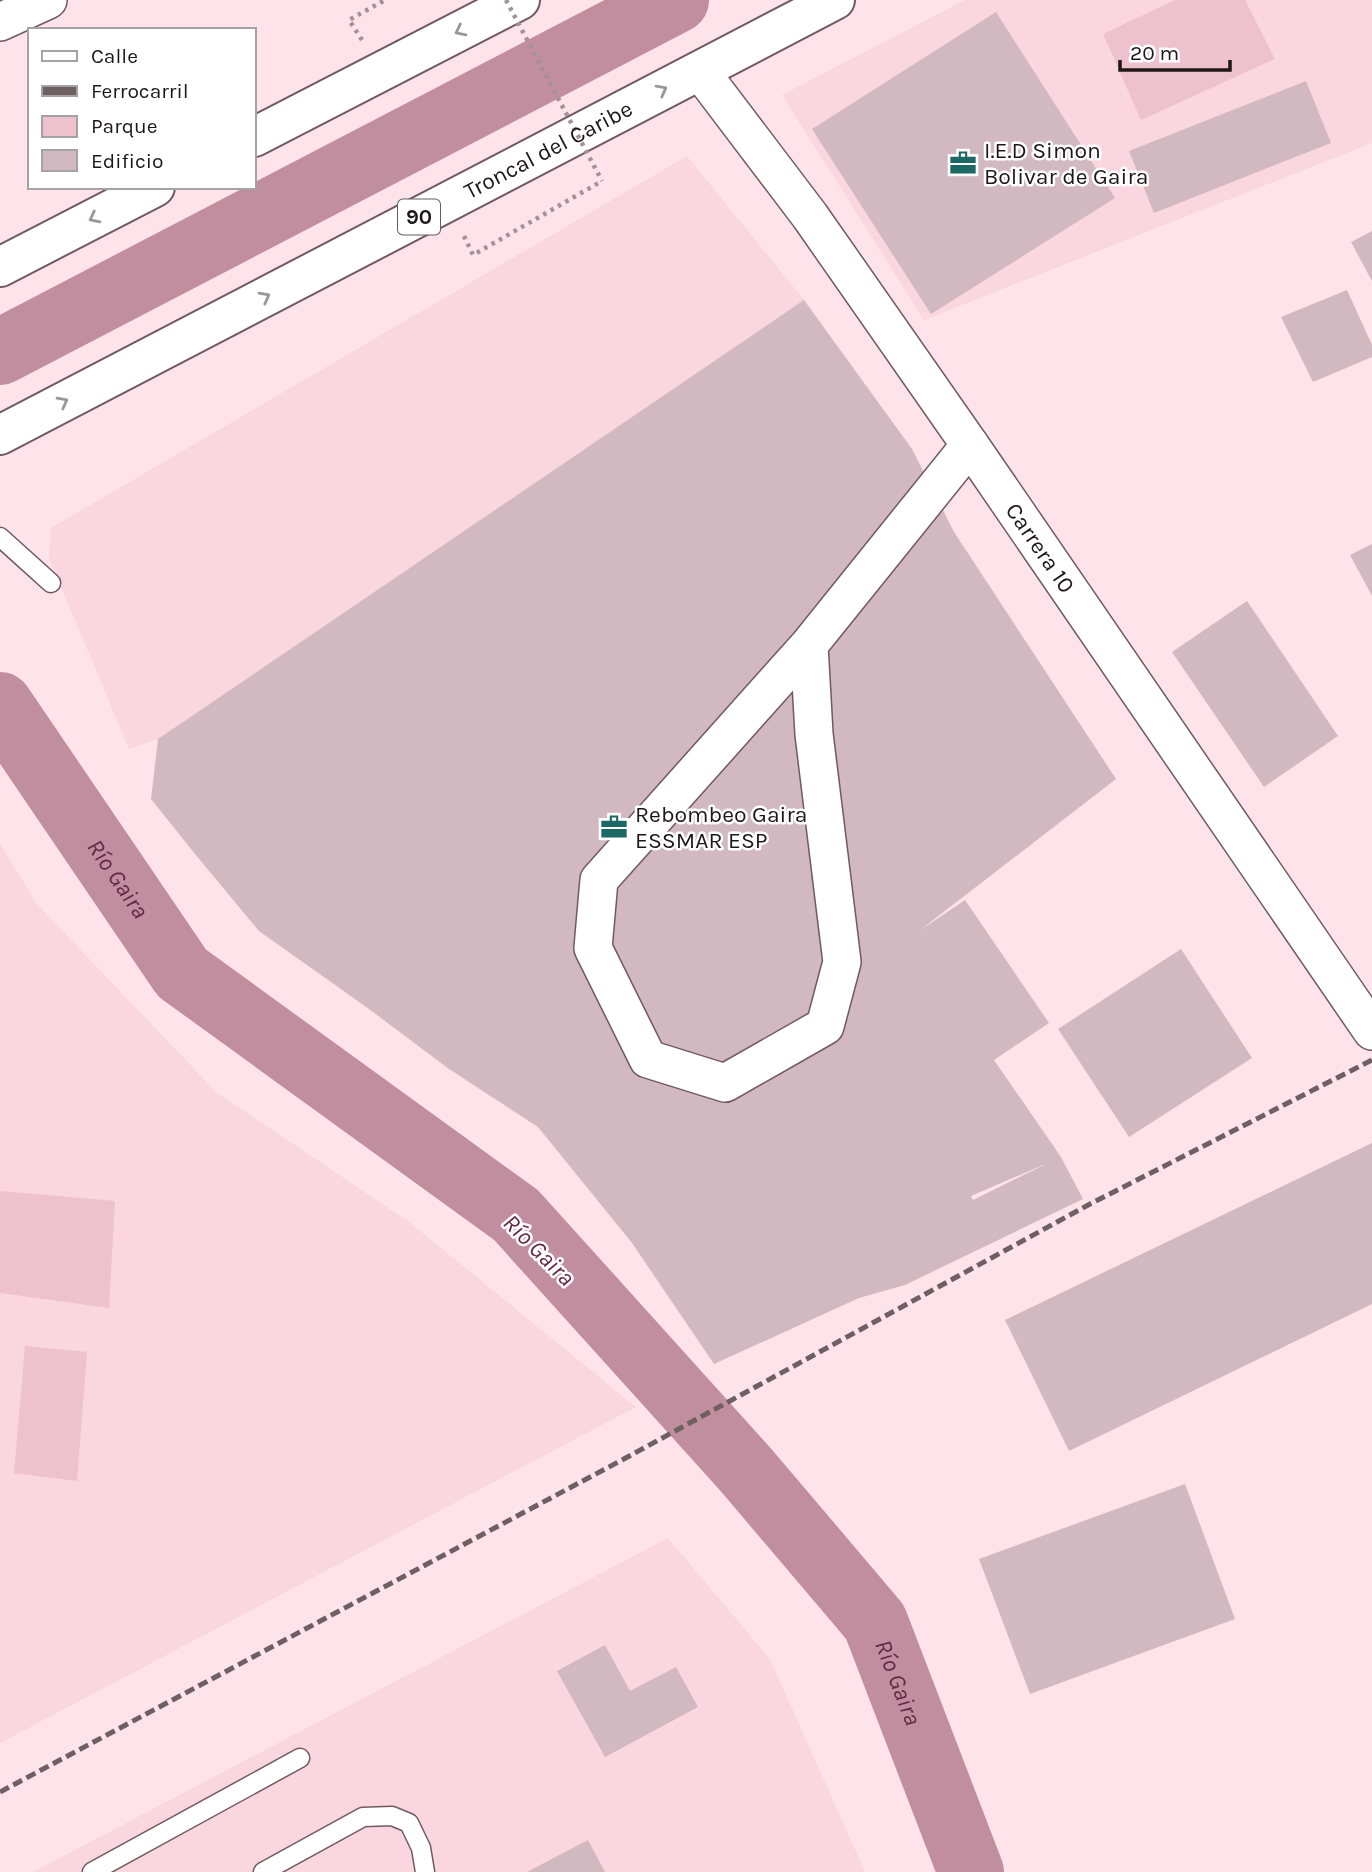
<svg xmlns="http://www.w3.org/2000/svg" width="1372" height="1872" viewBox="0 0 1372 1872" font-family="Karla,sans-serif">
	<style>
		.built { fill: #fad6e1 }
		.green { fill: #eec1cf }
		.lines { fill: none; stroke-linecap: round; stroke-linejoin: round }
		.river { stroke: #c08e9e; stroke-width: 66 }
		.building { fill: #d2b8c0; fill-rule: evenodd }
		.service-casing { stroke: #705960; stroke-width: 21 }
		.minor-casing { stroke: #705960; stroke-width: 40 }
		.trunk-casing { stroke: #705960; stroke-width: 42 }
		.path { stroke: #a49096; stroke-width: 4.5; stroke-dasharray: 3.5 5; stroke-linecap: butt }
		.service { stroke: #fff; stroke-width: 18 }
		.minor { stroke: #fff; stroke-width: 37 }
		.trunk { stroke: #fff; stroke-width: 38 }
		.rail { stroke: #6e5f63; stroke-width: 5; stroke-dasharray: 10 5; stroke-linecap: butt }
		.path-bridge { stroke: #a49096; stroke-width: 4.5; stroke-dasharray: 3.5 5; stroke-linecap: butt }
		.oneway { stroke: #9a9698 }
		.labels { text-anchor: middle; stroke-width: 5; stroke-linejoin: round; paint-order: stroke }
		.shield { fill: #fff; stroke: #625c5e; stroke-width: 2 }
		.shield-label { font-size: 21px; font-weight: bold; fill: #1f1619 }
		.street-label { font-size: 23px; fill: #1f1619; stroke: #fff }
		.poi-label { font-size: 23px; fill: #1f1619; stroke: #fff; text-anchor: start }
		.water-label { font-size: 24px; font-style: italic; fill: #662740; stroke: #fff }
	</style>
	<rect width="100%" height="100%" fill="#fee3eb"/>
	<!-- built -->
	<path class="built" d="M965,0H1372V143L924,320L782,95Z
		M687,156L804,300L158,739L129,749L49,558L51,528Z
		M0,844L37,904L216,1092L409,1222L636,1407L0,1743Z
		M668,1538L770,1659L865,1872H33Z"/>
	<!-- green -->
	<path class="green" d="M1175,0H1245L1275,59L1141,120L1103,34Z
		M0,1191L115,1201L109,1308L0,1293Z
		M25,1346L87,1352L77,1481L14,1473Z"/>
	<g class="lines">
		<!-- river -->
		<g class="river">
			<path d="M0,352L676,0"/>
			<path id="s1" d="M0,705L182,973L516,1215L746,1470L875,1622L971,1872"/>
		</g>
	</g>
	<!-- building -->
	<path class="building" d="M996,12L1115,198L931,314L812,129Z
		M1306,81L1331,143L1154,213L1129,151Z
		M1372,231V281L1351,242Z
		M1347,290L1372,345V357L1313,382L1281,317Z
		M804,300L912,449L954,532L1116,779L919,931L965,900L1049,1023L994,1060L1061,1157L1083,1199L905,1285L859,1298L714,1364L632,1243L538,1127L449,1069L369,1009L259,931L195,854L151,799L158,739ZM1043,1165H1044L973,1200L971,1196Z
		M1372,544V596L1350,555Z
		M1247,601L1338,736L1264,787L1172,652Z
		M1181,949L1252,1058L1129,1137L1058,1029Z
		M1372,1143V1304L1069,1451L1005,1320Z
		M1185,1484L1235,1619L1030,1694L979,1559Z
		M605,1645L630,1691L676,1667L698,1707L605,1757L557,1671Z
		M588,1840L605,1872H527Z"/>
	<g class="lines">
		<defs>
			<path id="service" d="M0,537L51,583
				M92,1872L300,1758
				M263,1872L363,1817L392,1816L409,1823L421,1848L425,1872"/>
			<g id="minor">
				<path d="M0,22L48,0"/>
				<path id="s2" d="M700,71L810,216L970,445L1372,1031"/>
				<path d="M809,645L814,734L842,962L825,1026L725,1083L648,1059L593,948L599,880L809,645L970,445"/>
			</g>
			<g id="trunk">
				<path d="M254,137L520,0"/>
				<path d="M0,267L155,187"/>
				<path id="s3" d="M0,435L835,0"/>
			</g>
		</defs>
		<!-- service casing -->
		<use href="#service" class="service-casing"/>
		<!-- minor casing -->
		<use href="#minor" class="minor-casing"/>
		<!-- trunk casing -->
		<use href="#trunk" class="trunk-casing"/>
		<!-- path -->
		<path class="path" d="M362,40L349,20L385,0
			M464,236L473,255L602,181"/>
		<!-- service -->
		<use href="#service" class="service"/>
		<!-- minor -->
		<use href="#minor" class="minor"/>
		<!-- trunk -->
		<use href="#trunk" class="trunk"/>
		<!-- rail -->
		<path class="rail" d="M0,1792L622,1460L1090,1204L1372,1060"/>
		<!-- path-bridge -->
		<path class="path-bridge" d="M506,0L602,181"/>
	</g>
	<!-- one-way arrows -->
	<defs><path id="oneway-chevron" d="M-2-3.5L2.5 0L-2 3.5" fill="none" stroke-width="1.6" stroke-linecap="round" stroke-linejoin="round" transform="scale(1.75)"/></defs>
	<g class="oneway">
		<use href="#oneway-chevron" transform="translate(460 31) rotate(153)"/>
		<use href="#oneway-chevron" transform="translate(662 90) rotate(-28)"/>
		<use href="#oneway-chevron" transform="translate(94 218) rotate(153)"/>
		<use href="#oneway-chevron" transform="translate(265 297) rotate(-28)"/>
		<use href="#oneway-chevron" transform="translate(63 402) rotate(-28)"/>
	</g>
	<!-- icons -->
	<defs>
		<symbol id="office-bare" viewBox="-9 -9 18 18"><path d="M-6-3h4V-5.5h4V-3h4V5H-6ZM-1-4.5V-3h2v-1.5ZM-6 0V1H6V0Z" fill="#1c6865" stroke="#fff" stroke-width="2.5" paint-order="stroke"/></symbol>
	</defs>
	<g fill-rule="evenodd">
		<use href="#office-bare" x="944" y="144" width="38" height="38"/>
		<use href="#office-bare" x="595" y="808" width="38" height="38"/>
	</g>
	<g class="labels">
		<!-- shield labels -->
		<rect class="shield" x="398" y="199.5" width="42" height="35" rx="5"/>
		<g class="shield-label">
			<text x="419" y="224">90</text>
		</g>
		<!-- street labels -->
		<g class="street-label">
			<text dy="8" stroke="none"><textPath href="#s3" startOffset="618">Troncal del Caribe</textPath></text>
			<text dy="8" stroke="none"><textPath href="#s2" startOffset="586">Carrera 10</textPath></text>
		</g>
		<!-- poi labels -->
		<g class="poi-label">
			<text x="984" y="158">I.E.D Simon<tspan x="984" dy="26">Bolivar de Gaira</tspan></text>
			<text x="635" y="822">Rebombeo Gaira<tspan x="635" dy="26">ESSMAR ESP</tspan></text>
		</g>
		<!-- water labels -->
		<g class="water-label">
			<text dy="8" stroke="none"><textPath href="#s1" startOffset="210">Río Gaira</textPath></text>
			<text transform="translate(539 1250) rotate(45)" y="8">Río Gaira</text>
			<text dy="8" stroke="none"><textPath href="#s1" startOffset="1344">Río Gaira</textPath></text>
		</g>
	</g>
	<!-- legend -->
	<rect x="28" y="28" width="228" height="161" fill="#ffffff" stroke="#a5a2a3" stroke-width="2"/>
	<rect x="42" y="51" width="35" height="10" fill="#ffffff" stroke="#a5a2a3" stroke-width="2"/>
	<text x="91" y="63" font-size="21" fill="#1f1619">Calle</text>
	<rect x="42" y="86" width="35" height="10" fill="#6e5f63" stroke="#a5a2a3" stroke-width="2"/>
	<text x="91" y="98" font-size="21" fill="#1f1619">Ferrocarril</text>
	<rect x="42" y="116" width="35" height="21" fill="#eec1cf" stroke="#a5a2a3" stroke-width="2"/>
	<text x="91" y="133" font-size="21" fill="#1f1619">Parque</text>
	<rect x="42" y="150" width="35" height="21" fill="#d2b8c0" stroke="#a5a2a3" stroke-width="2"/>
	<text x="91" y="168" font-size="21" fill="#1f1619">Edificio</text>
	<!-- scale -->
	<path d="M1120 60v10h110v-10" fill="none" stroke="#1f1619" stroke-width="3.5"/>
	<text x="1130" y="60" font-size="21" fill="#1f1619" stroke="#ffffff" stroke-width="5" paint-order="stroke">20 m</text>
</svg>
